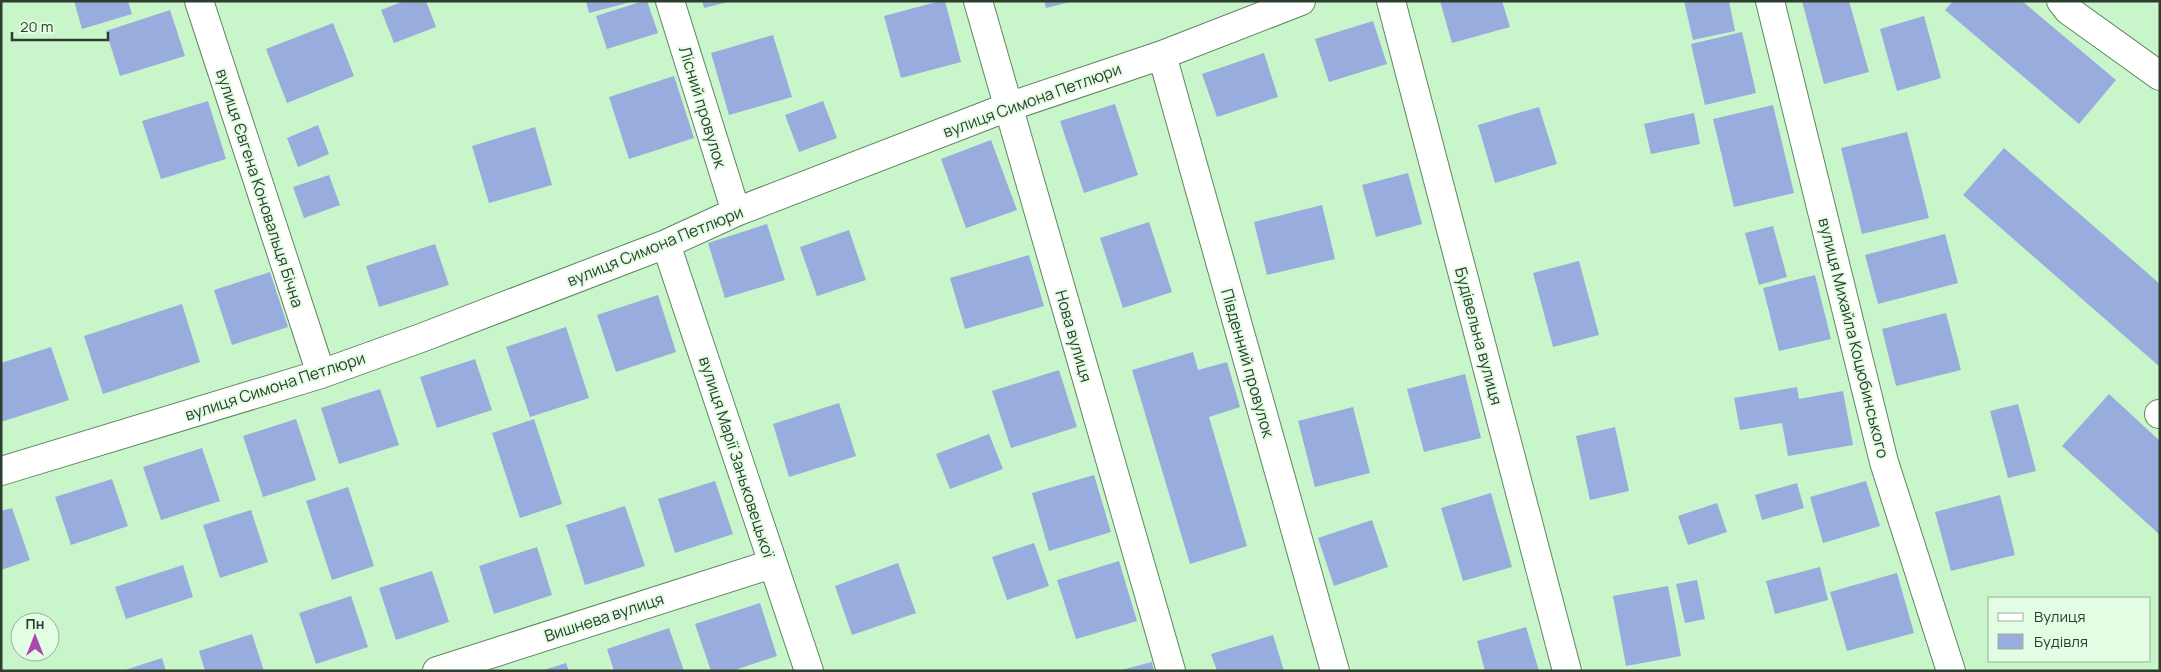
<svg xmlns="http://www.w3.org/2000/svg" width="2161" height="672" viewBox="0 0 2161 672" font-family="Manrope,sans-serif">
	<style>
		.building { fill: #98addd }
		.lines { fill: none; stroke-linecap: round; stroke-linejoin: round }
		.minor-casing { stroke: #5e8660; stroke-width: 30 }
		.minor { stroke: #fff; stroke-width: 28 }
		.labels { text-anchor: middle; stroke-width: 4; stroke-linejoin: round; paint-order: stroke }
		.street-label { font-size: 16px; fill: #2c3e2d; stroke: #e2fde3 }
	</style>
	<rect width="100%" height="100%" fill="#c9f5ca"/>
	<!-- building -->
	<path class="building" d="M74,1H128L132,14L82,29Z
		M404,1H426L436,27L394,43L381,10Z
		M586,1H631V2L589,13Z
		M643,1H647L658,33L607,49L596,16Z
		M702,1H728V2L704,8Z
		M940,1H945L961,62L901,78L884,16Z
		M1044,1H1070V2L1046,8Z
		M1440,1H1502L1510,27L1452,43Z
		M1684,1H1729L1735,31L1693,40Z
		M1802,1H1849L1869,72L1824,84Z
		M1953,1H2022L2116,80L2079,124L1945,10Z
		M170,10L185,56L120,76L106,31Z
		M1924,16L1941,78L1897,91L1880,29Z
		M1373,21L1387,64L1329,82L1315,39Z
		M333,23L354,76L287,103L266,49Z
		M1742,32L1756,93L1705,105L1691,44Z
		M773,35L792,97L729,115L711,53Z
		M1264,53L1278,97L1217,117L1202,74Z
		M674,76L694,138L629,159L609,97Z
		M208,101L226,159L161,179L142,121Z
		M823,101L837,138L799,152L785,115Z
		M1115,104L1138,175L1084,193L1060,121Z
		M1773,105L1794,193L1734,207L1713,119Z
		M1539,107L1557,164L1495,183L1478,125Z
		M1694,113L1700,144L1651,154L1644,124Z
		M318,125L329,154L298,167L287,138Z
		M535,127L552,185L489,203L472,146Z
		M1907,132L1929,218L1862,234L1841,148Z
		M991,140L1017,210L966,228L941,159Z
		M2004,148L2160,284V367L1963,195Z
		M1408,173L1422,224L1376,237L1362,185Z
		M329,175L340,205L304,218L293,187Z
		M1322,205L1335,259L1267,275L1254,222Z
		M1149,222L1172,292L1123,308L1100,238Z
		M767,224L785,280L725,298L708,243Z
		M1773,226L1787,277L1759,285L1745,233Z
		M849,230L866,280L817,296L800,247Z
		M1945,234L1958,283L1878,304L1865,255Z
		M435,244L449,285L379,307L366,266Z
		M1029,255L1044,306L965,329L950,278Z
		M1579,261L1599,335L1553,347L1533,273Z
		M270,272L288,327L232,345L214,290Z
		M1815,275L1831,339L1779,351L1763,288Z
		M658,295L676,352L616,372L597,315Z
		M182,304L200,362L103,394L84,336Z
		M1946,313L1961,370L1896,386L1882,329Z
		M566,327L589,398L530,417L506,347Z
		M51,347L69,400L1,422V363Z
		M1193,352L1198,370L1227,362L1240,407L1209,417L1247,546L1190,564L1132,370Z
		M475,359L492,410L437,428L420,377Z
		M1059,370L1077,427L1011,448L992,391Z
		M1465,374L1481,438L1424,452L1407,389Z
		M1797,387L1799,399L1843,391L1853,445L1788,456L1782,423L1740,430L1734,398Z
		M380,389L399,445L339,464L321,408Z
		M2109,394L2160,441V535L2062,446Z
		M839,403L856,456L789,477L773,424Z
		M2018,404L2036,471L2008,478L1990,411Z
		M1353,407L1370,473L1315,487L1298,421Z
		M296,419L316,480L263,497L243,436Z
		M534,419L562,504L520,518L492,433Z
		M1615,427L1629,491L1590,500L1576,436Z
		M989,434L1003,469L950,489L936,454Z
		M202,448L220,501L161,520L143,467Z
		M1094,475L1111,532L1049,551L1032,493Z
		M112,479L128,526L71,545L55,497Z
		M715,481L733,534L675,553L658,499Z
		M1866,481L1880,526L1823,543L1810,497Z
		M1797,483L1804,508L1762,520L1755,495Z
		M348,487L374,566L332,580L306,501Z
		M1491,493L1512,567L1463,581L1441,508Z
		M2000,495L2015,555L1951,571L1935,512Z
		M1717,503L1727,532L1688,545L1678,516Z
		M625,506L645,566L585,585L566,525Z
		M12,508L30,560L1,570V511Z
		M251,510L268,562L220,578L203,525Z
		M1372,520L1388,567L1334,586L1318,538Z
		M1034,543L1049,586L1007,600L992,557Z
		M537,547L552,595L494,614L479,566Z
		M1119,561L1137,621L1076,639L1057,580Z
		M898,563L916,613L852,635L835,586Z
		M183,565L193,597L126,619L115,587Z
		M1820,567L1828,600L1775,614L1766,581Z
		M432,571L449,622L396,640L379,588Z
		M1897,573L1914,633L1847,651L1830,592Z
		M1697,580L1705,619L1685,623L1676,584Z
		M1668,586L1681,656L1626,666L1613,596Z
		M351,596L368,647L316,664L299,613Z
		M760,603L777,656L732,671H711L695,624Z
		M1526,627L1539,671H1485L1477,641Z
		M669,628L684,671H614L607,649Z
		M252,634L264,671H205L199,651Z
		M1273,635L1284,671H1217L1211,654Z
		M162,658L166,671H125V670Z
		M1152,662L1154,671H1121V670Z
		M566,663L569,671H544V670Z"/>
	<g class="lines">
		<defs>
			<path id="minor" d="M199,1L321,374
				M670,1L736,212
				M978,1L1171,671
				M1391,1L1567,671
				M1770,1L1884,462L1951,671
				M2061,1L2068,10L2160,76
				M1162,55L1335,671
				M666,244L809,671
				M2159,414H2160
				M1,471L321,374L421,338L666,244L736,212L1008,107L1162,55L1301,1
				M437,671L772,564"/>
		</defs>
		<!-- minor casing -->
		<use href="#minor" class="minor-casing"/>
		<!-- minor -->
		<use href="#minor" class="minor"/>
	</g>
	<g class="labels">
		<!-- street labels -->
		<g class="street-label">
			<text transform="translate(1032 100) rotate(-20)" y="6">вулиця Симона Петлюри</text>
			<text transform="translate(703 107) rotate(73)" y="6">Лісний провулок</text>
			<text transform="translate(260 188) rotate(72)" y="6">вулиця Євгена Коновальця Бічна</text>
			<text transform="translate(655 246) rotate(-22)" y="6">вулиця Симона Петлюри</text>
			<text transform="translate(1074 336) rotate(74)" y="6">Нова вулиця</text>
			<text transform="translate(1479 336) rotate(75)" y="6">Будівельна вулиця</text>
			<text transform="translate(1854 338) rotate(76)" y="6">вулиця Михайла Коцюбинського</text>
			<text transform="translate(1248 363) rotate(74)" y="6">Південний провулок</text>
			<text transform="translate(275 386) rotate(-18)" y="6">вулиця Симона Петлюри</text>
			<text transform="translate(737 457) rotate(72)" y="6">вулиця Марії Заньковецької</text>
			<text transform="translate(604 617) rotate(-18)" y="6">Вишнева вулиця</text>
		</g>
	</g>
	<!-- border -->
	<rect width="2161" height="672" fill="none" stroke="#2c3e2d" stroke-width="5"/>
	<!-- legend -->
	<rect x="1988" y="597" width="162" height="65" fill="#e2fde3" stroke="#99b19a"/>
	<rect x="1998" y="613" width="25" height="8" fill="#ffffff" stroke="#99b19a"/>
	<text x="2034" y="622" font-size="15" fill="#2c3e2d">Вулиця</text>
	<rect x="1998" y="634" width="25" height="15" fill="#98addd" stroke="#99b19a"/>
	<text x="2034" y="647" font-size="15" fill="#2c3e2d">Будівля</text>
	<!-- north arrow -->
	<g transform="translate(35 637)"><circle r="24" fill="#e2fde3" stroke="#99b19a"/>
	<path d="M0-4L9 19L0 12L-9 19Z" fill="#a947ad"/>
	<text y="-8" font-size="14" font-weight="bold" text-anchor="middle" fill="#2c3e2d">Пн</text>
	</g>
	<!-- scale -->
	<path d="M12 32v8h96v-8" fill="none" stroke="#2c3e2d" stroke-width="2.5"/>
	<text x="20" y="32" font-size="15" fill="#2c3e2d" stroke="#e2fde3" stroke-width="4" paint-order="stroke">20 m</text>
</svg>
